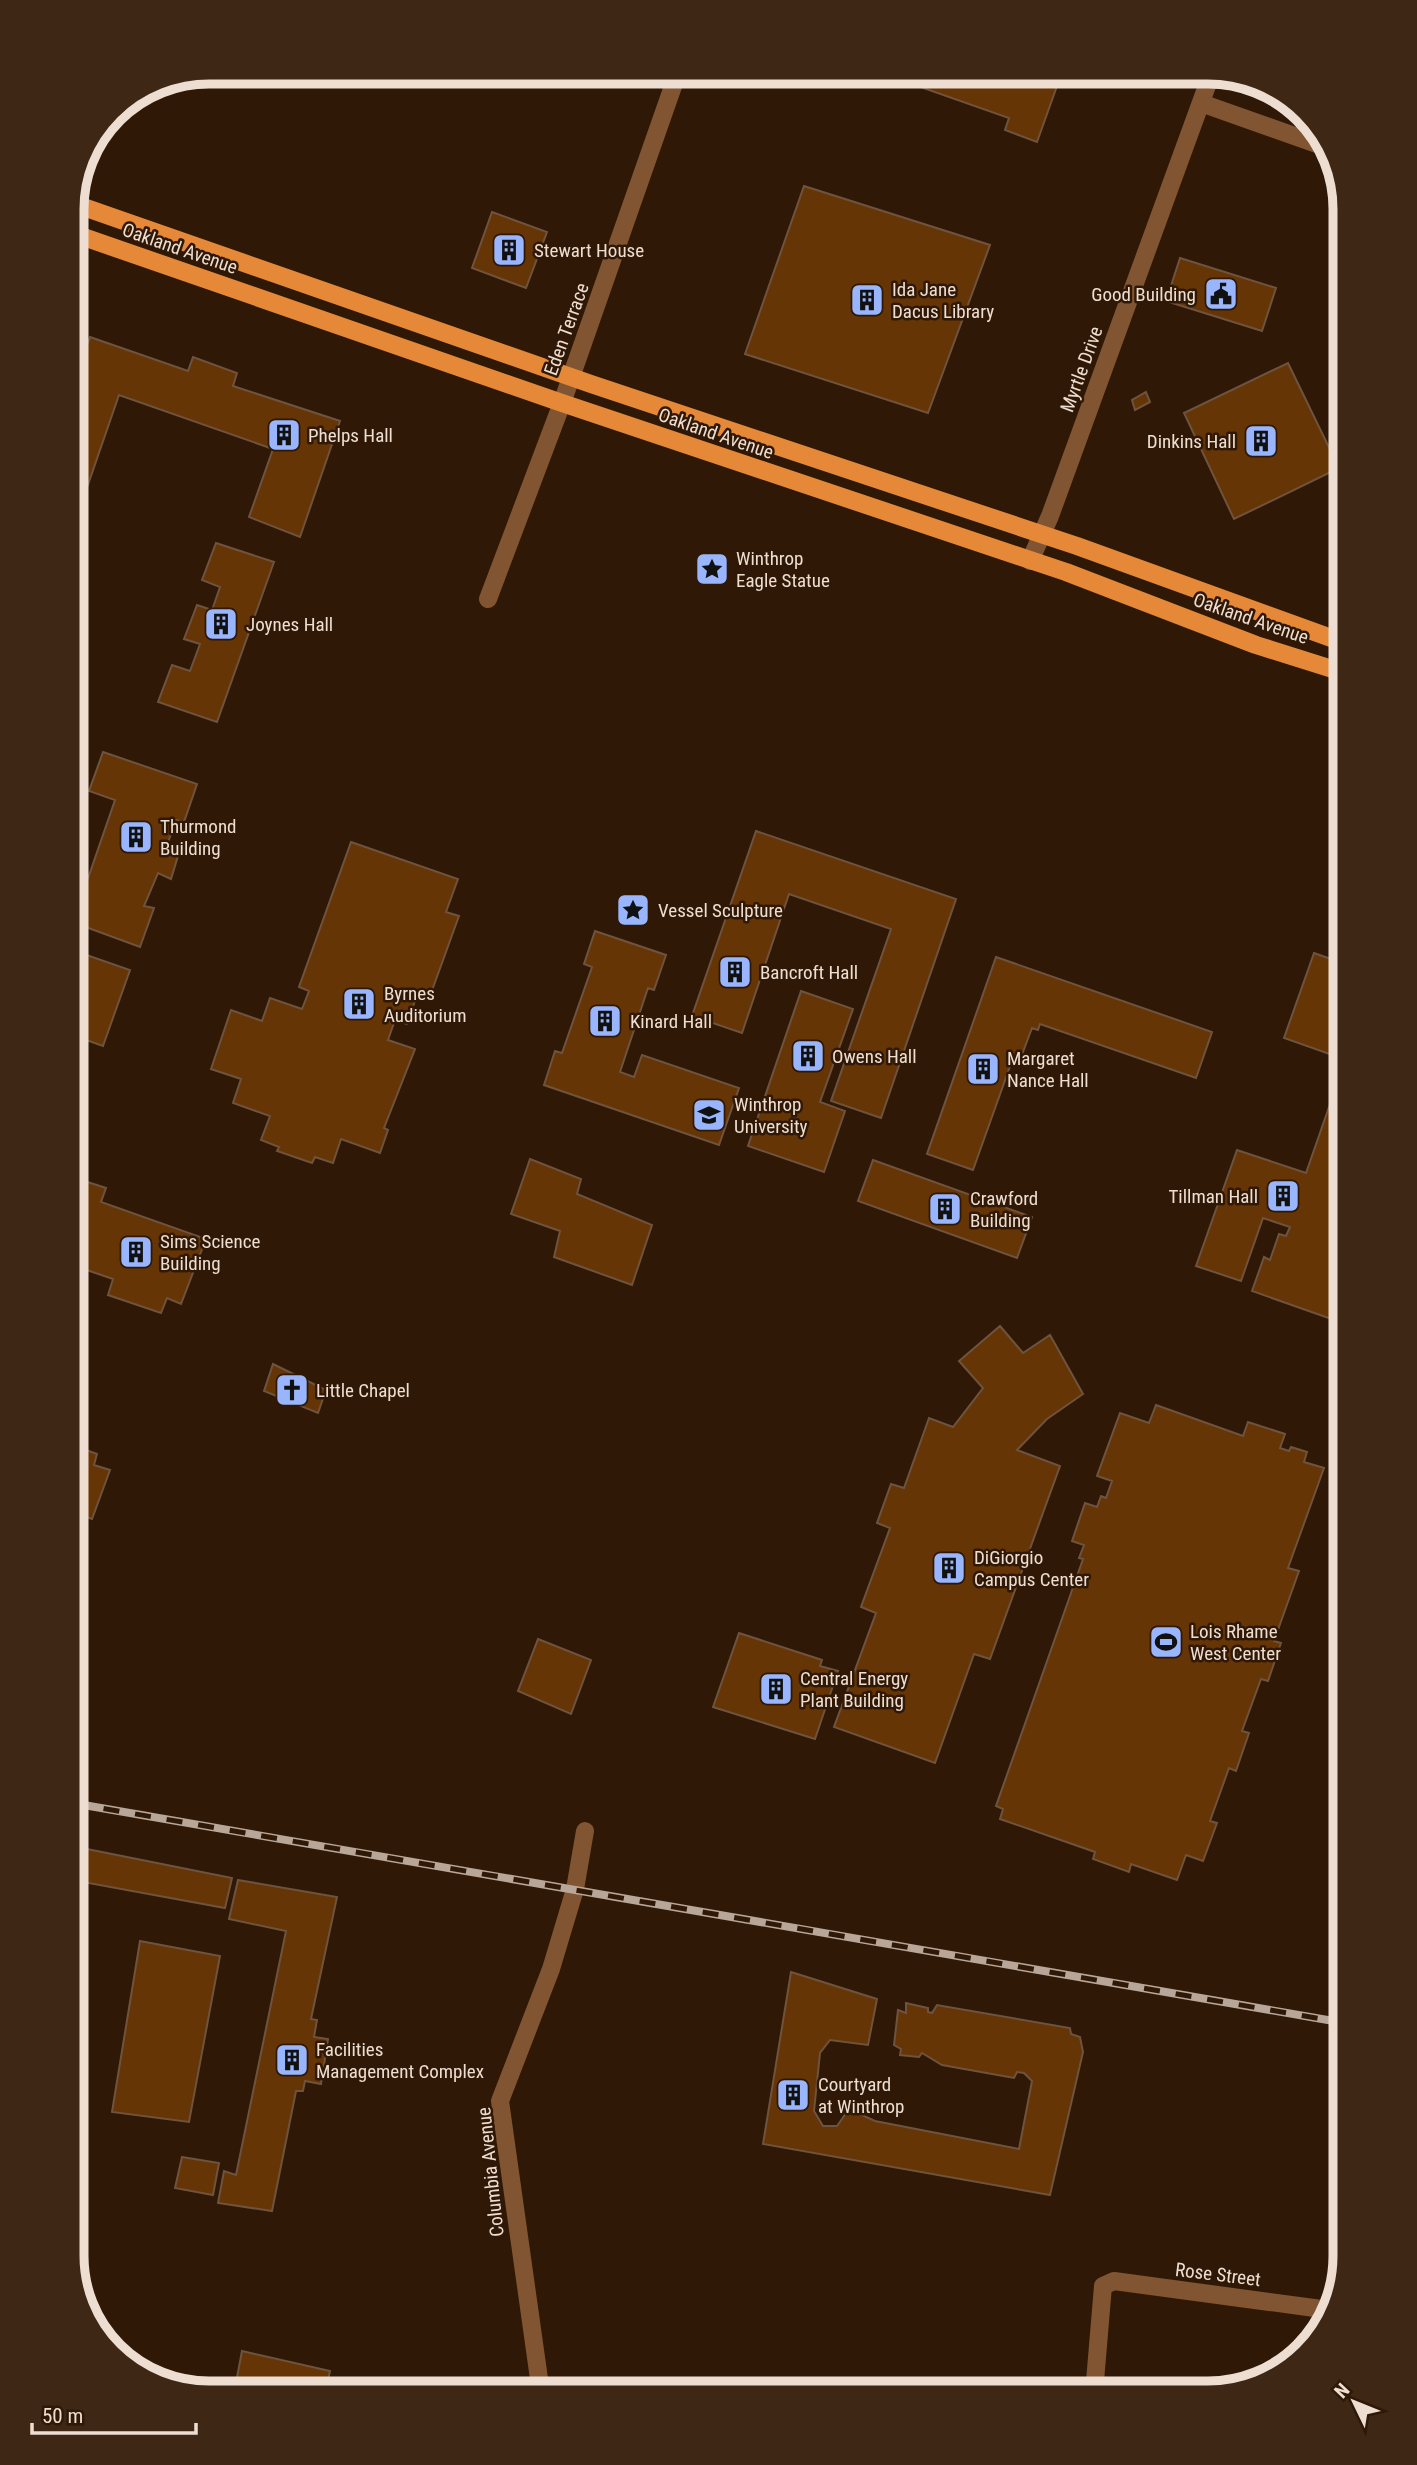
<svg xmlns="http://www.w3.org/2000/svg" width="1417" height="2465" viewBox="0 0 1417 2465" font-family="'Roboto Condensed',sans-serif">
	<style>
		.building { fill: #663505; stroke: #6e533f; stroke-width: 2 }
		.lines { fill: none; stroke-linecap: round; stroke-linejoin: round }
		.minor { stroke: #815432; stroke-width: 18 }
		.tertiary { stroke: #815432; stroke-width: 18 }
		.primary { stroke: #e58938; stroke-width: 18 }
		.rail-casing { stroke: #b8a698; stroke-width: 8 }
		.rail { stroke: #2f1805; stroke-width: 5; stroke-dasharray: 16; stroke-linecap: butt }
		.labels { text-anchor: middle; stroke-width: 5; stroke-linejoin: round; paint-order: stroke }
		.street-label { font-size: 19px; fill: #eeded2; stroke: #2f1805 }
		.poi-label { font-size: 19px; fill: #eeded2; stroke: #2f1805; text-anchor: start }
		.rim { fill: none; stroke: #eeded2; stroke-width: 9 }
	</style>
	<rect width="100%" height="100%" fill="#2f1805"/>
	<!-- building -->
	<path class="building" d="M878,72H985L1007,80L1009,72H1062L1037,142L1005,130L1009,118Z
		M804,186L990,245L928,413L745,354Z
		M492,212L547,232L526,288L472,268Z
		M1180,258L1276,288L1262,331L1166,301Z
		M90,337L188,371L193,357L237,373L233,386L340,421L300,537L249,517L273,449L119,395L72,531V389Z
		M1288,363L1339,468L1234,519L1184,413Z
		M1146,392L1150,402L1135,410L1132,400Z
		M216,543L274,562L217,722L158,702L172,665L190,671L200,644L184,639L197,605L212,610L220,587L202,580Z
		M103,752L197,784L184,822L176,820L165,851L178,856L171,879L158,873L144,906L154,908L140,947L72,922V879L86,884L115,800L89,791Z
		M756,831L956,899L881,1118L831,1101L891,929L789,894L742,1033L692,1016Z
		M351,842L458,879L446,912L459,916L430,996L418,992L407,1024L395,1020L388,1040L415,1049L384,1128L388,1130L380,1153L341,1139L333,1163L315,1157L312,1163L277,1151L279,1147L261,1140L270,1116L233,1103L241,1079L211,1069L231,1010L262,1021L270,998L302,1009L309,991L299,987Z
		M595,931L666,955L654,990L648,988L620,1072L634,1077L642,1055L739,1088L719,1145L544,1085L555,1051L562,1053L592,967L584,964Z
		M75,951L130,970L103,1046L72,1035V1003L81,980L72,977Z
		M1314,953L1345,964L1337,997L1345,1000V1043L1338,1057L1284,1038Z
		M996,957L1212,1032L1196,1078L1040,1024L1038,1030L1032,1028L1020,1060L1013,1058L973,1170L927,1154Z
		M801,991L853,1009L820,1102L845,1111L824,1172L748,1146Z
		M1345,1061V1308L1342,1307L1337,1321L1252,1291L1264,1257L1270,1260L1279,1234L1286,1236L1290,1227L1263,1218L1241,1281L1196,1266L1237,1150L1306,1173Z
		M530,1159L581,1179L577,1194L652,1225L632,1285L554,1257L560,1231L511,1214Z
		M873,1160L1032,1217L1017,1258L858,1201Z
		M72,1177L106,1188L101,1202L206,1239L181,1304L167,1298L161,1313L108,1295L113,1279L72,1265Z
		M1000,1326L1023,1353L1050,1335L1083,1394L1047,1419L1017,1450L1060,1466L990,1659L974,1654L935,1763L834,1727L876,1613L861,1607L890,1528L877,1523L891,1484L904,1488L929,1418L953,1427L983,1388L959,1361Z
		M273,1364L326,1390L318,1413L264,1391Z
		M1156,1405L1243,1436L1248,1422L1285,1434L1280,1448L1289,1451L1291,1447L1307,1452L1304,1462L1324,1468L1288,1568L1299,1571L1274,1641L1281,1643L1268,1681L1261,1679L1242,1731L1249,1733L1236,1771L1229,1768L1210,1821L1217,1823L1203,1861L1186,1855L1177,1880L1131,1864L1129,1872L1093,1859L1095,1852L1000,1819L1003,1809L996,1806L1083,1559L1079,1558L1084,1545L1072,1541L1085,1503L1097,1507L1101,1496L1106,1498L1112,1481L1097,1476L1120,1413L1149,1423Z
		M72,1445L97,1454L94,1465L110,1470L92,1519L72,1512Z
		M739,1633L822,1660L820,1666L838,1671L815,1739L713,1707Z
		M538,1639L591,1660L571,1714L518,1691Z
		M72,1846L232,1878L225,1908L72,1880Z
		M238,1880L337,1897L311,2019L317,2020L314,2037L328,2039L321,2084L305,2081L303,2091H296L272,2211L218,2203L224,2171L236,2175L286,1931L229,1919Z
		M72,1921L84,1923L72,1984Z
		M140,1941L220,1956L189,2122L112,2112Z
		M791,1972L877,1999L868,2045L830,2040L820,2053L814,2111L823,2126H837L849,2109L875,2121L1019,2149L1032,2081L1024,2073L1017,2072L1014,2078L942,2065L922,2053L919,2057L900,2055L901,2049L894,2045L898,2010L906,2013V2003L928,2008V2012L932,2013L937,2005L1070,2028L1071,2034L1080,2037L1083,2052L1050,2195L763,2144Z
		M182,2157L219,2163L213,2195L175,2188Z
		M242,2351L330,2371L325,2393H234Z"/>
	<g class="lines">
		<!-- minor -->
		<path class="minor" d="M1201,103L1331,149
			M1030,561L1050,516L1212,72
			M488,599L562,403
			M541,2393L500,2101L551,1969L575,1889L585,1831
			M1094,2393L1103,2286L1114,2281L1329,2310"/>
		<!-- tertiary -->
		<path class="tertiary" d="M562,403L678,72"/>
		<!-- primary -->
		<path class="primary" d="M72,203L591,384L1077,546L1345,643
			M72,233L562,403L1066,572L1256,645L1345,673"/>
		<defs>
			<path id="rail" d="M72,1803L1345,2023"/>
		</defs>
		<!-- rail casing -->
		<use href="#rail" class="rail-casing"/>
		<!-- rail -->
		<use href="#rail" class="rail"/>
	</g>
	<!-- icons -->
	<defs>
		<symbol id="building-square" viewBox="-11 -11 22 22"><rect x="-9" y="-9" width="18" height="18" rx="4" fill="#99b5fd" stroke="#2f1805"/><path d="M-4-6H4V6H1V3H-1V6H-4ZM-2.5-4.3h1.7v1.8h-1.7ZM.8-4.3h1.7v1.8H.8ZM-2.5-1h1.7V.8h-1.7ZM.8-1h1.7V.8H.8Z" fill="#111"/></symbol>
		<symbol id="civic-square" viewBox="-11 -11 22 22"><rect x="-9" y="-9" width="18" height="18" rx="4" fill="#99b5fd" stroke="#2f1805"/><path d="M-.6-6.5H3V-4.5H.6V-3L4-1V1h2V6H-6V1h2V-1L-.6-3ZM-1.2 2.5V6h2.4V2.5Z" fill="#111"/></symbol>
		<symbol id="sight-square" viewBox="-11 -11 22 22"><rect x="-9" y="-9" width="18" height="18" rx="4" fill="#99b5fd" stroke="#2f1805"/><path d="M0-6L1.8-2.2L6-1.7L2.9 1.2L3.7 5.4L0 3.3L-3.7 5.4L-2.9 1.2L-6-1.7L-1.8-2.2Z" fill="#111"/></symbol>
		<symbol id="university-square" viewBox="-11 -11 22 22"><rect x="-9" y="-9" width="18" height="18" rx="4" fill="#99b5fd" stroke="#2f1805"/><path d="M0-5L7-2L0 1L-7-2ZM-4 1L0 2.5L4 1V4Q0 6-4 4Z" fill="#111"/></symbol>
		<symbol id="church-square" viewBox="-11 -11 22 22"><rect x="-9" y="-9" width="18" height="18" rx="4" fill="#99b5fd" stroke="#2f1805"/><path d="M-1.2-6h2.4v3.5h3.3v2.4h-3.3V6h-2.4V-.1h-3.3v-2.4h3.3Z" fill="#111"/></symbol>
		<symbol id="stadium-square" viewBox="-11 -11 22 22"><rect x="-9" y="-9" width="18" height="18" rx="4" fill="#99b5fd" stroke="#2f1805"/><path d="M0-5a6.5 5 0 1 0 0 10a6.5 5 0 1 0 0-10ZM-3.5-1.8h7v3.6h-7Z" fill="#111"/></symbol>
	</defs>
	<g fill-rule="evenodd">
		<use href="#building-square" x="490" y="231" width="38" height="38"/>
		<use href="#civic-square" x="1202" y="275" width="38" height="38"/>
		<use href="#building-square" x="848" y="281" width="38" height="38"/>
		<use href="#building-square" x="265" y="416" width="38" height="38"/>
		<use href="#building-square" x="1242" y="422" width="38" height="38"/>
		<use href="#sight-square" x="693" y="550" width="38" height="38"/>
		<use href="#building-square" x="202" y="605" width="38" height="38"/>
		<use href="#building-square" x="117" y="818" width="38" height="38"/>
		<use href="#sight-square" x="614" y="891" width="38" height="38"/>
		<use href="#building-square" x="716" y="953" width="38" height="38"/>
		<use href="#building-square" x="340" y="985" width="38" height="38"/>
		<use href="#building-square" x="586" y="1002" width="38" height="38"/>
		<use href="#building-square" x="789" y="1037" width="38" height="38"/>
		<use href="#building-square" x="964" y="1050" width="38" height="38"/>
		<use href="#university-square" x="690" y="1096" width="38" height="38"/>
		<use href="#building-square" x="1264" y="1177" width="38" height="38"/>
		<use href="#building-square" x="926" y="1190" width="38" height="38"/>
		<use href="#building-square" x="117" y="1233" width="38" height="38"/>
		<use href="#church-square" x="273" y="1371" width="38" height="38"/>
		<use href="#building-square" x="930" y="1549" width="38" height="38"/>
		<use href="#stadium-square" x="1147" y="1623" width="38" height="38"/>
		<use href="#building-square" x="757" y="1670" width="38" height="38"/>
		<use href="#building-square" x="273" y="2041" width="38" height="38"/>
		<use href="#building-square" x="774" y="2076" width="38" height="38"/>
	</g>
	<g class="labels">
		<!-- street labels -->
		<g class="street-label">
			<text transform="translate(180 248) rotate(19)" y="7">Oakland Avenue</text>
			<text transform="translate(566 329) rotate(-70)" y="7">Eden Terrace</text>
			<text transform="translate(1081 369) rotate(-70)" y="7">Myrtle Drive</text>
			<text transform="translate(716 433) rotate(19)" y="7">Oakland Avenue</text>
			<text transform="translate(1251 618) rotate(19)" y="7">Oakland Avenue</text>
			<text transform="translate(490 2172) rotate(-96)" y="7">Columbia Avenue</text>
			<text transform="translate(1218 2274) rotate(7)" y="7">Rose Street</text>
		</g>
		<!-- poi labels -->
		<g class="poi-label">
			<text x="534" y="257">Stewart House</text>
			<text x="892" y="296">Ida Jane<tspan x="892" dy="22">Dacus Library</tspan></text>
			<text x="1196" y="301" text-anchor="end">Good Building</text>
			<text x="308" y="442">Phelps Hall</text>
			<text x="1236" y="448" text-anchor="end">Dinkins Hall</text>
			<text x="736" y="565">Winthrop<tspan x="736" dy="22">Eagle Statue</tspan></text>
			<text x="246" y="631">Joynes Hall</text>
			<text x="160" y="833">Thurmond<tspan x="160" dy="22">Building</tspan></text>
			<text x="658" y="917">Vessel Sculpture</text>
			<text x="760" y="979">Bancroft Hall</text>
			<text x="384" y="1000">Byrnes<tspan x="384" dy="22">Auditorium</tspan></text>
			<text x="630" y="1028">Kinard Hall</text>
			<text x="832" y="1063">Owens Hall</text>
			<text x="1007" y="1065">Margaret<tspan x="1007" dy="22">Nance Hall</tspan></text>
			<text x="734" y="1111">Winthrop<tspan x="734" dy="22">University</tspan></text>
			<text x="1258" y="1203" text-anchor="end">Tillman Hall</text>
			<text x="970" y="1205">Crawford<tspan x="970" dy="22">Building</tspan></text>
			<text x="160" y="1248">Sims Science<tspan x="160" dy="22">Building</tspan></text>
			<text x="316" y="1397">Little Chapel</text>
			<text x="974" y="1564">DiGiorgio<tspan x="974" dy="22">Campus Center</tspan></text>
			<text x="1190" y="1638">Lois Rhame<tspan x="1190" dy="22">West Center</tspan></text>
			<text x="800" y="1685">Central Energy<tspan x="800" dy="22">Plant Building</tspan></text>
			<text x="316" y="2056">Facilities<tspan x="316" dy="22">Management Complex</tspan></text>
			<text x="818" y="2091">Courtyard<tspan x="818" dy="22">at Winthrop</tspan></text>
		</g>
	</g>
	<!-- crop -->
	<path d="M0 0H1417V2465H0ZM209 84H1208A125 125 0 0 1 1333 209V2256A125 125 0 0 1 1208 2381H209A125 125 0 0 1 84 2256V209A125 125 0 0 1 209 84Z" fill="#3e2815" fill-rule="evenodd"/>
	<path class="rim" d="M209 84H1208A125 125 0 0 1 1333 209V2256A125 125 0 0 1 1208 2381H209A125 125 0 0 1 84 2256V209A125 125 0 0 1 209 84Z"/>
	<!-- north arrow -->
	<g transform="translate(1354 2402) rotate(313)" stroke="#2f1805" stroke-width="5" paint-order="stroke">
	<path d="M0-5L12 26L0 18L-12 26Z" fill="#eeded2"/>
	<text y="-10" font-size="19" font-weight="bold" text-anchor="middle" fill="#eeded2">N</text>
	</g>
	<!-- scale -->
	<path d="M32 2423v10h164v-10" fill="none" stroke="#eeded2" stroke-width="3.5"/>
	<text x="42" y="2423" font-size="21" fill="#eeded2" stroke="#2f1805" stroke-width="5" paint-order="stroke">50 m</text>
</svg>
